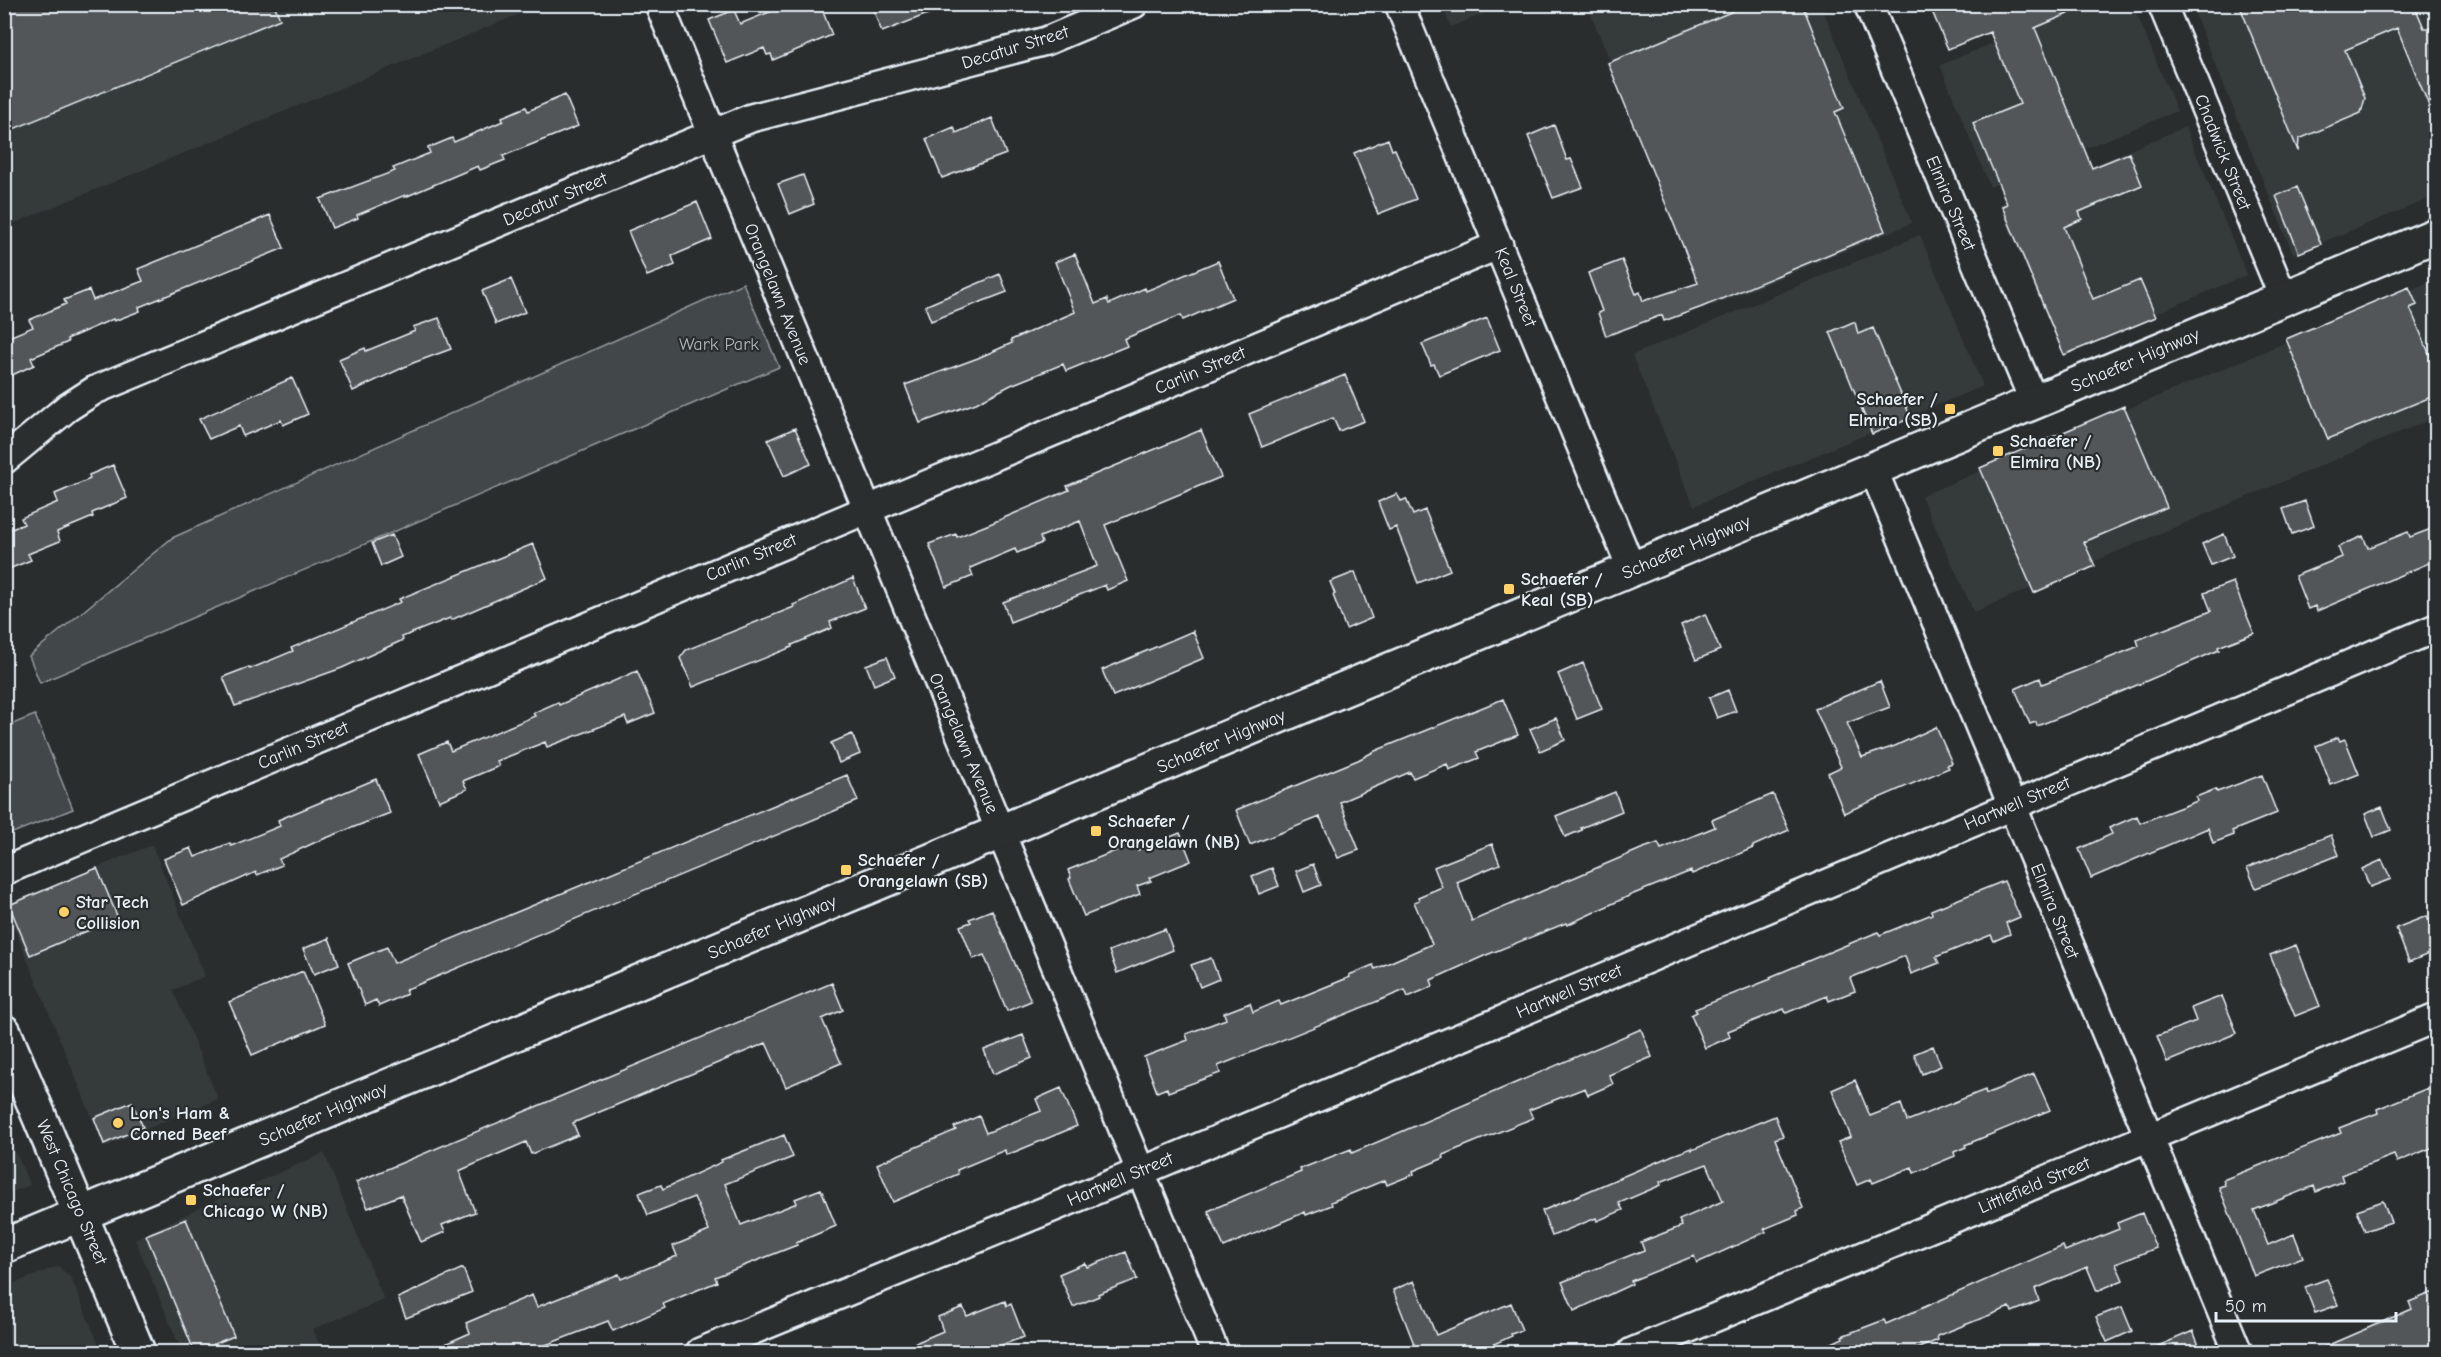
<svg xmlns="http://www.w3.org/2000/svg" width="2441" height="1357" viewBox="0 0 2441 1357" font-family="'Comic Neue',sans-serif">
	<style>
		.built { fill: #363a3b }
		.green { fill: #424648; stroke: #959ca0; stroke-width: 1.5 }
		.building { fill: #535759; stroke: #e8f1f8; stroke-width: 1.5 }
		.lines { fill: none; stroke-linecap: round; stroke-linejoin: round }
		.street-casing { stroke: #e8f1f8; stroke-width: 32 }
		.secondary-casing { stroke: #e8f1f8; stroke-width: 38 }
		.street { stroke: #2a2d2e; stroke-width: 27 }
		.secondary { stroke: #2a2d2e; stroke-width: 33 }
		.poi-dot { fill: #ffd166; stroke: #2a2d2e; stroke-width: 2 }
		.labels { text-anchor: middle; stroke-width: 4.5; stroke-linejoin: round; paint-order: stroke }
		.street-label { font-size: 18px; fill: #e8f1f8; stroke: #2a2d2e }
		.park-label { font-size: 18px; fill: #aeb5ba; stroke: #2a2d2e }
		.poi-label { font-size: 18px; font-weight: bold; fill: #e8f1f8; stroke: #2a2d2e; text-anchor: start }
	</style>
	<rect width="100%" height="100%" fill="#2a2d2e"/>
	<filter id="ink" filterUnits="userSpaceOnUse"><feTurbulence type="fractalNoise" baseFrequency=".0167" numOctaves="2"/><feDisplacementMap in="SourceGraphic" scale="12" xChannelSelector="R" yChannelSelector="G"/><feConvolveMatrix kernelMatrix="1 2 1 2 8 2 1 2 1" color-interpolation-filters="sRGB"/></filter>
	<g filter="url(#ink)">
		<!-- built -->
		<path class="built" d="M5,5H541L5,227Z
			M1442,5H1504L1451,27Z
			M1587,5H1821L1912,223L1712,306Z
			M2086,5H2133L2177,111L1990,187L1940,65Z
			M2191,5H2436V196L2293,254Z
			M2185,127L2247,275L2062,353L1999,205Z
			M1920,235L1983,386L1694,506L1632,355Z
			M2436,279V417L1974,612L1921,496Z
			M152,845L205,976L173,990L218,1099L104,1147L5,905Z
			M4,1125L30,1185L5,1195H4Z
			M324,1153L384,1300L313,1329L322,1352H182L135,1239L212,1202Z
			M58,1266L71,1278L102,1352H5V1287Z"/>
		<!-- green -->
		<path class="green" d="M743,283L779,367L40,683L29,656L172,538Z
			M35,715L73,809L5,836V727Z"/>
		<!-- building -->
		<path class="building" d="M4,4H274L280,19L4,133Z
			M800,4H820L832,35L773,60L771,54L767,55L764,48L727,63L709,20L734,10L740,24L779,8L781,12Z
			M871,4H948V6L882,32Z
			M1750,4H1802L1844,108L1835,112L1885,231L1702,307L1664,321L1662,315L1606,336L1598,313L1602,311L1588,273L1622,260L1636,294L1640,292L1643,301L1698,283L1608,63Z
			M1929,4H2091L2035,28L2092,168L2129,153L2142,185L2079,212L2082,219L2064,227L2093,299L2140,280L2156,317L2064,355L2002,206L2007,204L1973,123L2020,104L1990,32L1948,49Z
			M2239,4H2414L2424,28H2429L2436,38V123L2397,28L2345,50L2365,98L2361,113L2299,139L2298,151Z
			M565,95L578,126L503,156L505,160L480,170L478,166L405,197V195L357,215L358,218L332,228L320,199L395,171L393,168L430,153L428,148L452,138L454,142L503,121L502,117L526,107L528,111Z
			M992,118L1006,154L942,178L926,139L954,127L956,133Z
			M1554,125L1567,160L1571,159L1583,187L1553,198L1528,136Z
			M1388,139L1392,150L1395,149L1416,199L1378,214L1354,153Z
			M803,175L814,204L790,214L778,184Z
			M2297,187L2321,244L2299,253L2276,196Z
			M697,202L712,239L672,256L675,265L647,276L628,231Z
			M270,215L284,248L139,307L140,311L114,321L113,319L67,339L68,342L31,358L34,365L10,376L4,363V339L33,327L29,320L66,304L64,300L89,290L93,300L143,281L138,269Z
			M1075,254L1095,304L1107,299L1109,304L1145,288L1146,291L1218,261L1233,298L1183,320L1181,315L1124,339L1127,346L1066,371L1063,364L1011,385L976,403L920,423L905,385L978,358L1012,343L1011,340L1075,312L1055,262Z
			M1000,274L1007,292L931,321L925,306Z
			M511,279L525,312L496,324L482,291Z
			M2409,287L2417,305L2410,308L2436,370V395L2328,439L2286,339Z
			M439,318L451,349L413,363L353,391L339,359L365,348L366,351L415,331L413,327Z
			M1487,318L1500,350L1439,375L1434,364L1431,365L1422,344Z
			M1853,322H1855L1858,334L1873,328L1911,418L1872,434L1830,332Z
			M1345,375L1364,421L1339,431L1333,418L1262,447L1249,414Z
			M292,378L308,414L283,425L281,420L243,436L239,426L209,439L199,419Z
			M2124,406L2167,507L2084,542L2095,566L2034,593L1980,468Z
			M795,428L811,464L784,476L768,440Z
			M1201,430L1221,477L1105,525L1128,581L1107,590L1105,585L1010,622L1003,602L1097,566L1080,521L1040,537L1042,543L1017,553L1015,549L970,568L973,576L946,587L929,544L956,534L957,537L992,523L1069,490L1067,486Z
			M113,465L127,498L92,513L93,517L57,532L60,541L28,554L31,560L4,571V532L24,524L21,518L58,502L55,494L90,479L89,475Z
			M1397,494L1401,501L1406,499L1413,515L1425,510L1450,570L1418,583L1396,527L1389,530L1378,502Z
			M2305,501L2314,526L2292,534L2283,509Z
			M2436,527V560L2317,611L2315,606L2308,609L2295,576L2342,557L2338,547L2363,536L2368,548L2408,532L2410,537Z
			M2224,534L2233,556L2211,565L2202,544Z
			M392,535L401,557L381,566L372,543Z
			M533,544L547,578L451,620L450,618L402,637L403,640L342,668L235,706L223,677L249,667L250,669L293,651L291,648L401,602L399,599Z
			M1355,572L1372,618L1346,629L1333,595L1335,594L1330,582Z
			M853,578L865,608L830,622L832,628L792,645V647L693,687L680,658L686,650L794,607L793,605Z
			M2233,582L2254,633L2218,647L2219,650L2088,706L2037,726L2036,722L2030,724L2015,689L2040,678L2042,684L2084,668L2139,646L2137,640L2211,611L2204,593Z
			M1705,614L1720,650L1696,660L1681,625Z
			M1193,631L1204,658L1113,696L1102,670Z
			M887,657L895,676L874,685L866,665Z
			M1583,663L1602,709L1577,719L1558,674Z
			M637,671L655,713L628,724L625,717L547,747L545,742L497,761L499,766L463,781L467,789L439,801L419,754L447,742L451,751L535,716L533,713L558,702L559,705Z
			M1880,681L1890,707L1847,723L1862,757L1895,746L1936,727L1952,763L1947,765L1949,768L1844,813L1828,773L1841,767L1815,709Z
			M1728,690L1736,711L1717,718L1709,698Z
			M1503,699L1518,735L1476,752L1479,758L1449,770L1447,764L1413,778L1410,772L1340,802L1359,850L1338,858L1320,817L1250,845L1236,810L1358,760L1375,751Z
			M1556,718L1565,740L1540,751L1530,729Z
			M852,734L860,754L839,763L831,743Z
			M2338,737L2340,741L2345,739L2359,774L2331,785L2316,746Z
			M847,775L858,801L405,990L407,994L379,1006L376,1000L365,1005L348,963L387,947L394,963Z
			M2262,775L2277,813L2232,831L2234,835L2213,843L2208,828L2091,878L2079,849L2112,834L2109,828L2137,816L2140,823L2197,801L2196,797L2216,789L2217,792Z
			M376,779L390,813L316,842L279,859L282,865L257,875L256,872L183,905L164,859L191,848L195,857L230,843L231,846L280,826L278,820Z
			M1615,792L1622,811L1581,828L1582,830L1565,837L1556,816Z
			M1773,794L1789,830L1753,846V848L1692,874L1691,871L1631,895L1567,925L1566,923L1484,956L1431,980L1433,986L1408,997L1405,990L1218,1066L1220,1073L1168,1092L1167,1088L1157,1092L1144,1057L1188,1040L1186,1034L1226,1019L1224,1013L1250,1003L1253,1012L1279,1001L1281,1005L1350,977L1349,975L1373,965L1375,969L1432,944L1414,902L1419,900L1418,897L1442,887L1434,867L1492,844L1500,864L1457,882L1472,921L1641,849L1658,843L1661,849L1715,827L1712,820Z
			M2382,807L2391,830L2374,837L2365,814Z
			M1180,833L1191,861L1149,878L1151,881L1137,886L1140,894L1084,916L1069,879L1071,878L1068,870L1135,843L1138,850Z
			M2331,835L2339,855L2256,888L2247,868Z
			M2382,860L2391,879L2370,887L2362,869Z
			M1313,864L1321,885L1304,892L1296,871Z
			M97,868L118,918L30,955L9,905Z
			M1272,868L1279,886L1259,894L1252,876Z
			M2004,881L2020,917L2006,923L2010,934L1994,941L1991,935L1936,957L1939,963L1911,974L1905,956L1850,978L1855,991L1829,1001L1827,996L1786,1013L1784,1009L1728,1031L1730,1037L1705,1048L1691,1015L1697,1012L1695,1009L1771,979L1770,977L1851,943L1878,932L1880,935L1932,914L1931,910Z
			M992,910L1031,1001L1007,1011L984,955L973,959L960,926L971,922L969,919Z
			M2427,916L2436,940V951L2409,962L2396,928Z
			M1165,929L1173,950L1117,973L1109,951Z
			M329,938L339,964L314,974L303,949Z
			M2296,945L2320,1006L2295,1016L2270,955Z
			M1211,958L1219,979L1200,987L1191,965Z
			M303,971L325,1024L252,1055L229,1002Z
			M832,983L843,1010L822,1019L841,1063L786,1087L766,1043L573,1123L578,1135L531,1154L526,1142L459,1171L475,1212L442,1225L445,1232L421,1242L401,1195L368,1208L356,1182Z
			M2222,996L2237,1033L2167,1062L2157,1036L2196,1021L2191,1008Z
			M1641,1029L1652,1057L1609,1075L1613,1084L1588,1095L1585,1088L1529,1110L1533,1118L1443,1155L1444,1158L1413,1171L1414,1174L1387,1185L1385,1180L1331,1202L1332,1205L1306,1215L1305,1212L1224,1247L1208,1211L1301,1172L1300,1169L1351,1149L1352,1153Z
			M1023,1035L1032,1058L993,1074L984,1050Z
			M1933,1046L1941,1066L1922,1074L1914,1054Z
			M2034,1074L2050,1110L1965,1145L1966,1147L1954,1152L1955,1156L1914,1173L1912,1167L1873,1183L1871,1179L1857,1185L1838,1142L1851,1137L1832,1090L1855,1080L1870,1116L1901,1104L1907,1121L1985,1090L1986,1094Z
			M1061,1088L1077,1126L1017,1151L1006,1155L1005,1150L957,1170L958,1174L893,1202L877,1164L956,1130L954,1127L979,1116L986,1133L1041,1111L1036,1099Z
			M2428,1088L2432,1097L2436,1095V1146L2397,1162L2394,1155L2341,1175L2343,1181L2316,1192L2314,1186L2254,1210L2268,1245L2294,1234L2303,1257L2254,1276L2219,1187L2225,1185L2223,1180L2341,1133L2339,1128L2378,1113L2377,1109Z
			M132,1102L143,1127L104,1144L94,1118Z
			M1775,1116L1783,1136L1775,1139L1803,1208L1797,1211L1798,1215L1764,1229L1766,1232L1697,1263L1694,1256L1631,1281L1632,1284L1574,1311L1562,1282L1644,1250L1641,1242L1682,1226L1679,1220L1723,1201L1707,1164L1660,1182L1661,1185L1619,1203L1623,1210L1597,1221L1596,1218L1552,1236L1542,1211L1673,1155L1692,1148V1150Z
			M784,1135L793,1157L725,1184L741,1225L797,1203L795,1199L821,1189L836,1226L796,1243L797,1245L715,1277L717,1282L663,1304L665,1308L613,1331L608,1321L525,1353H425L470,1333L466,1323L532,1295L537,1307L619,1274L621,1279L677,1256L673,1246L709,1231L694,1197L648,1215L639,1193L661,1185L663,1189L722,1162L721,1160Z
			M2383,1201L2391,1222L2365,1231L2357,1210Z
			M2142,1213L2156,1248L2116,1264L2123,1280L2097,1291L2087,1267L2035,1289L2039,1301L2012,1312L2010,1307L1937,1336L1938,1340L1907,1353H1810L1843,1338L1842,1336L1884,1320L1886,1324L2063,1246L2065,1251L2119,1229L2117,1223Z
			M186,1219L234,1336L214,1344L218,1353H195L146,1235Z
			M1126,1252L1137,1279L1098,1294L1099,1296L1073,1307L1059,1274L1085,1263L1087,1267Z
			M463,1268L472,1292L406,1318L398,1298Z
			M2327,1279L2338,1305L2315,1313L2305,1287Z
			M1414,1281L1436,1335L1511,1303L1522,1330L1511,1334L1512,1336L1474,1353H1395L1414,1344L1393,1290Z
			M2436,1291V1343L2415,1353H2310L2412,1309L2409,1302Z
			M1005,1301L1007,1306L1011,1304L1024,1337L979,1353H892L943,1331L938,1317L963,1307L967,1316Z
			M2122,1307L2132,1331L2107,1342L2096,1317Z
			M2193,1331L2200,1348L2190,1353H2142Z"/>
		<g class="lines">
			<defs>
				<path id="street" d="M659,4L1215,1352
					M1399,4L1632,570
					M1868,4L2034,402
					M2162,4L2284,299
					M4,460L67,408L95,390L712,134L751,118L1046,41L1134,4
					M1873,469L2238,1352
					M4,871L1499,245
					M700,1352L1140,1172L2436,628
					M1632,1352L2436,1018"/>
				<path id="secondary" d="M4,1032L138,1352
					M4,1246L2436,235"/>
			</defs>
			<!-- street casing -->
			<use href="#street" class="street-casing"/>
			<!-- secondary casing -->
			<use href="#secondary" class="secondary-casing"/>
			<!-- street -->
			<use href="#street" class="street"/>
			<!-- secondary -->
			<use href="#secondary" class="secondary"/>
		</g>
	</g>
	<!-- markers -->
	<g class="poi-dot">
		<rect x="1944" y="403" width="12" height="12" rx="3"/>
		<rect x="1992" y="445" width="12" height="12" rx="3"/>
		<rect x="1503" y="583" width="12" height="12" rx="3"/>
		<rect x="1090" y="825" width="12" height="12" rx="3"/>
		<rect x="840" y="864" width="12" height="12" rx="3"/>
		<circle cx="64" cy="912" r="6"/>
		<circle cx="118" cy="1123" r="6"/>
		<rect x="185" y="1194" width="12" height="12" rx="3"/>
	</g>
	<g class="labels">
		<!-- street labels -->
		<g class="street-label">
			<text transform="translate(1015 47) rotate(-17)" y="6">Decatur Street</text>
			<text transform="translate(2223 152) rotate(68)" y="6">Chadwick Street</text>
			<text transform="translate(555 199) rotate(-23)" y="6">Decatur Street</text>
			<text transform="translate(1951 203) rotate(67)" y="6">Elmira Street</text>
			<text transform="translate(1516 287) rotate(68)" y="6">Keal Street</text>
			<text transform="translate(778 294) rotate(68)" y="6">Orangelawn Avenue</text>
			<text transform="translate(2135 360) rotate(-23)" y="6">Schaefer Highway</text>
			<text transform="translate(1200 370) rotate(-23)" y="6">Carlin Street</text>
			<text transform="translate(1686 547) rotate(-23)" y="6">Schaefer Highway</text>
			<text transform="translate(751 557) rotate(-23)" y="6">Carlin Street</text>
			<text transform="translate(1221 741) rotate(-23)" y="6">Schaefer Highway</text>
			<text transform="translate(964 743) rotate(67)" y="6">Orangelawn Avenue</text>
			<text transform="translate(303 745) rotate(-23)" y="6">Carlin Street</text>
			<text transform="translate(2017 803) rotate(-23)" y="6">Hartwell Street</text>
			<text transform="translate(2055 911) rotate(68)" y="6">Elmira Street</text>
			<text transform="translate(772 927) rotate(-23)" y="6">Schaefer Highway</text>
			<text transform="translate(1569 991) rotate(-23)" y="6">Hartwell Street</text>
			<text transform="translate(323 1114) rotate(-23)" y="6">Schaefer Highway</text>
			<text transform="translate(1120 1179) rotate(-23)" y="6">Hartwell Street</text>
			<text transform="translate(2034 1185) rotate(-23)" y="6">Littlefield Street</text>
			<text transform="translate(72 1192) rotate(67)" y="6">West Chicago Street</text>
		</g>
		<!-- park labels -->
		<g class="park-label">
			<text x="719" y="350">Wark Park</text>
		</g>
		<!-- poi labels -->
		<g class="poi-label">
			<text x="1938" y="405" text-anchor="end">Schaefer /<tspan x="1938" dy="21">Elmira (SB)</tspan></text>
			<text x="2010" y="447">Schaefer /<tspan x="2010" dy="21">Elmira (NB)</tspan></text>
			<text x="1521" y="585">Schaefer /<tspan x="1521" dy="21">Keal (SB)</tspan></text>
			<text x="1108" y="827">Schaefer /<tspan x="1108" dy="21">Orangelawn (NB)</tspan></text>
			<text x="858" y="866">Schaefer /<tspan x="858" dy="21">Orangelawn (SB)</tspan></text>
			<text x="76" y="908">Star Tech<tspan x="76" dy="21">Collision</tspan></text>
			<text x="130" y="1119">Lon's Ham &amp;<tspan x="130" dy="21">Corned Beef</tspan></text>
			<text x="203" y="1196">Schaefer /<tspan x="203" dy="21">Chicago W (NB)</tspan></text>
		</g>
	</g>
	<!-- margin -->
	<rect width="2441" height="1357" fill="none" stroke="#2a2d2e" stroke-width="24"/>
	<rect x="12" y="12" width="2417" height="1333" fill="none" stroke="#e8f1f8" stroke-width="2" filter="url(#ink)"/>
	<!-- scale -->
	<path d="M2216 1312v9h180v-9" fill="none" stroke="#e8f1f8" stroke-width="3"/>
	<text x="2225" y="1312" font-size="18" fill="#e8f1f8" stroke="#2a2d2e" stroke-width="4.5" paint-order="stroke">50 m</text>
</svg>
